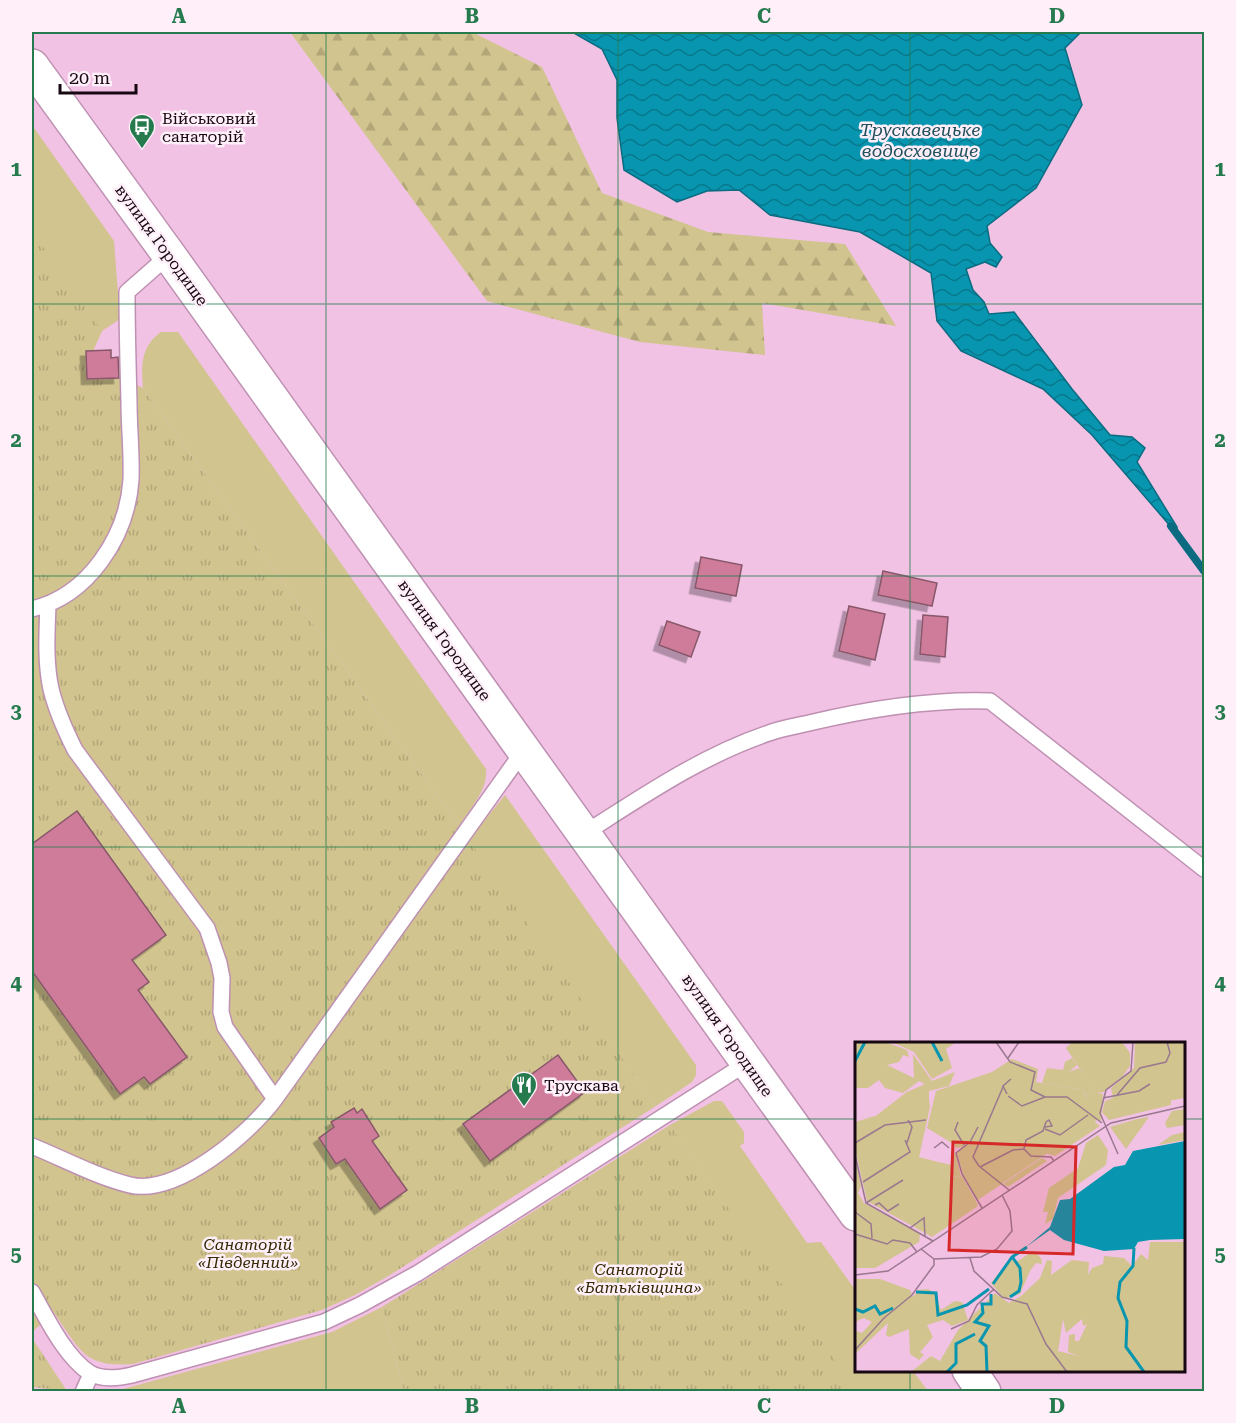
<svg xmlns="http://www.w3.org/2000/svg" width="1236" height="1423" viewBox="0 0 1236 1423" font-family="'Roboto Serif',serif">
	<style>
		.grass { fill: #d1c48e }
		.forest { fill: url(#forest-firs) }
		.park { fill: url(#park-tufts) }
		.water { fill: url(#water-waves); stroke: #0c6b80; stroke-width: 1.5 }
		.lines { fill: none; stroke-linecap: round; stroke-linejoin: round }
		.stream { stroke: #0c6b80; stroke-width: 8 }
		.building { fill: #cf7c9b; stroke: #88586a; stroke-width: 1.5; filter: url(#shadow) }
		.lane-casing { stroke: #be91b2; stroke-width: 18 }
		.secondary-casing { stroke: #be91b2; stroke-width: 36 }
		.lane { stroke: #fff; stroke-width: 15 }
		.secondary { stroke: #fff; stroke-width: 33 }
		.grid { fill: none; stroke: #267b4e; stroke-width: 1.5; stroke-opacity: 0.55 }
		.labels { text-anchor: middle; stroke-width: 5; stroke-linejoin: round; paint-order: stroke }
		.poi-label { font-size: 16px; fill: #170813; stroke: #feeff9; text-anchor: start }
		.street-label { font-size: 16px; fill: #170813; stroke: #feeff9 }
		.park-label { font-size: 16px; font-style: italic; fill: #332a04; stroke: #feeff9 }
		.water-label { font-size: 18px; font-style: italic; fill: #20515c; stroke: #feeff9 }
		.inset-river { fill: none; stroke: #0895af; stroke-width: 3 }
		.inset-road { fill: none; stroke: #9a7890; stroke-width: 1.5 }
		.view { fill: #d62828; fill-opacity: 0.15; stroke: #d62828; stroke-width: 3 }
		.inset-edge { fill: none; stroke: #170813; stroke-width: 3 }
		.neatline { fill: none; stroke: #267b4e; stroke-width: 2 }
		.grid-label { font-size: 20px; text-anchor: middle; font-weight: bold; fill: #267b4e }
	</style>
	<defs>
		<pattern id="forest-firs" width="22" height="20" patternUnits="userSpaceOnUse" patternTransform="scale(1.5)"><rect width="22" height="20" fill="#d1c48e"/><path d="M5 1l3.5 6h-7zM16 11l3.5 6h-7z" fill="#b3a77a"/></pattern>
		<pattern id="park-tufts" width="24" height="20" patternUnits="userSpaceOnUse" patternTransform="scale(1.5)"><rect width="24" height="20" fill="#d1c48e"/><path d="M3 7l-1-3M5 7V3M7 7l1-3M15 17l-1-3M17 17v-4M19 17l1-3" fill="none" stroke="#b3a77a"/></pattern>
		<pattern id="water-waves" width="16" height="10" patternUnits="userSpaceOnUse" patternTransform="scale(1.5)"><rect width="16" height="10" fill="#0895af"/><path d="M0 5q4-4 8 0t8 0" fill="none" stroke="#08788d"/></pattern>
		<filter id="shadow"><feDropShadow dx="-5.5" dy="5.5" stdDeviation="0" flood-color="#0004"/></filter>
	</defs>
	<rect width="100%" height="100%" fill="#f1c2e4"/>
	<!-- grass -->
	<path class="grass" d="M32,125L114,241L120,319L102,331L93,351L32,596Z
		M161,332H178L486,769C488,790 470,809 459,826L143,388C141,366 141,346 161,332Z
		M505,795L696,1065V1075L692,1082L656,1106L468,841Z
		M714,1101H722L744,1132V1143L740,1146L807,1243L821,1242L856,1291V1370L913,1371L928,1391H747L774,1274L670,1125Z
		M382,1307L404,1391L112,1392L332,1332Z"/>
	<!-- forest -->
	<path class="forest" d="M290,32H472L542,67L602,193L708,232L845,244L896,326L762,303L765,355L640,342L487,301Z"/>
	<!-- park -->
	<path class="park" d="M32,231L102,331L93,350H111V358L120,357L121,378L143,388L459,826L656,1106L390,1275L355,1295L322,1310L133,1364C83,1368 80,1349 54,1313L32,1332Z
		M670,1125L857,1391H404L382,1307Z
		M32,1338L67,1391L32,1387Z"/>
	<!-- water -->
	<path class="water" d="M572,32H1081L1065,48L1082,105L1036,188L987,226L990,243L1002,257L996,267L985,262L966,269L973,290L984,302L989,314L1014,312L1072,389L1110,435L1132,437L1145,448L1137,462L1177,527V534L1092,435L1043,389L961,351L937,321L931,273L860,232L770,215L739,190L707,191L677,202L624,170L617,118V80L602,49Z"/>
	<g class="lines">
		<!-- stream -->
		<path class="stream" d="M1171,526L1204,571"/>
	</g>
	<!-- building -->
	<path class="building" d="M111,350V358L118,357L119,378L87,379L86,351Z
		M701,557L742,565L736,596L695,588Z
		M883,571L937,583L932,606L878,595Z
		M849,606L885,614L875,660L839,651Z
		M923,615L948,617L945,657L920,654Z
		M667,621L700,632L691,657L659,645Z
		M77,811L166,935L132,960L149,982L138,990L187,1057L150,1084L144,1077L120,1094L32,971V844Z
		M558,1055L585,1092L490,1161L463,1124Z
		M354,1108L357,1113L362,1109L379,1136L372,1141L407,1190L380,1209L345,1159L336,1164L319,1138L334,1127L331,1122Z"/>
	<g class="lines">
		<defs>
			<path id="lane" d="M48,605C47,632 45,662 51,689C56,710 65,730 75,750L207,928L219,963L222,978L221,1012L225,1027L275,1099
				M32,609C88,596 127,537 131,480C132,454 129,428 129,402C128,365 127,329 127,292L169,255
				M585,833C643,796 703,755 769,733C782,728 796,726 809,723C868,709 930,699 990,701L1204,869
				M32,1146C64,1159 97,1177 130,1185C177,1196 249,1134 275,1099L524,750
				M32,1292C46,1317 65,1357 90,1373C102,1380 119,1378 132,1375L324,1322L360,1305L418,1273L747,1063
				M83,1392L91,1374"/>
			<path id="secondary" d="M32,66L169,255L856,1214
				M969,1370L984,1392"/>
		</defs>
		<!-- lane casing -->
		<use href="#lane" class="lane-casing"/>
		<!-- secondary casing -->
		<use href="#secondary" class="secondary-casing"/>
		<!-- lane -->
		<use href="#lane" class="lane"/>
		<!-- secondary -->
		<use href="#secondary" class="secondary"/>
	</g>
	<!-- grid -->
	<path class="grid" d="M326,32V1392M618,32V1392M910,32V1044M32,304H1204M32,576H1204M32,847H1204M32,1119H856M1184,1119H1204M910,1370V1392"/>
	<!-- icons -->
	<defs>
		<symbol id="bus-pin" viewBox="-11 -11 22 30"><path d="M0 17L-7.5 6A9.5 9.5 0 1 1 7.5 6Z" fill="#267b4e" stroke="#feeff9"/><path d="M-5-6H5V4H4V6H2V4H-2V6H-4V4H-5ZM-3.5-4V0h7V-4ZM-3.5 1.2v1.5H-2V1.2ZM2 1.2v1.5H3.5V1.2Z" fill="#fff"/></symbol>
		<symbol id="restaurant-pin" viewBox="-11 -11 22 30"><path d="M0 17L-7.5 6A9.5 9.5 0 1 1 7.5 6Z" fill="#267b4e" stroke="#feeff9"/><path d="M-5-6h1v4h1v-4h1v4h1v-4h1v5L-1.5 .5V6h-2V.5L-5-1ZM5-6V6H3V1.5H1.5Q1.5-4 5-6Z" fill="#fff"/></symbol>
	</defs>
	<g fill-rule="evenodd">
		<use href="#bus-pin" x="127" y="112" width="30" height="40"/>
		<use href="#restaurant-pin" x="509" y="1070" width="30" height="40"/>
	</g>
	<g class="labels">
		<!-- poi labels -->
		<g class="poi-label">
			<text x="162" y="124">Військовий<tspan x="162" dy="18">санаторій</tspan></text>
			<text x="544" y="1091">Трускава</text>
		</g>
		<!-- street labels -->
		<g class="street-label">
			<text transform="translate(162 245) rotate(54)" y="6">вулиця Городище</text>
			<text transform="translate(445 640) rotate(54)" y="6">вулиця Городище</text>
			<text transform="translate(728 1035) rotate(55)" y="6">вулиця Городище</text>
		</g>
		<!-- park labels -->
		<g class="park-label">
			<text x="248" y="1250">Санаторій<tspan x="248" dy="18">«Південний»</tspan></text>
			<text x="639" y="1275">Санаторій<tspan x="639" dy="18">«Батьківщина»</tspan></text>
		</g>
		<!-- water labels -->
		<g class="water-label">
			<text x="920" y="136">Трускавецьке<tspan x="920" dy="21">водосховище</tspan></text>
		</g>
	</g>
	<!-- overview -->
	<g transform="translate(855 1042)">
		<rect width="330" height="330" fill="#f1c2e4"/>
		<path d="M251,15L265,36L249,50L241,51L248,52L246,79L242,78L231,53L239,48L227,31ZM316,57V63L254,78L247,70ZM236,77L245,84L200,114L190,111ZM100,109L106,134L90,136L83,120L97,123ZM187,116L192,119L153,145L148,142ZM67,159H121L123,164L77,195L72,192Z" fill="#d1c48e"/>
		<path d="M0,0H30L52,8L54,15L48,13L44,20L32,23L59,36L58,12L77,39L100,30L94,44L74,49V59L61,69L7,77L21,74L52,50L70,42L64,39L48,51L30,46L24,38L13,46H0ZM37,0H101L91,7L97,26L77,37L59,10ZM217,16L222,23L214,30L224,26L239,48L231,53L227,48L187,41L192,26L208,28L210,20ZM330,67V83L312,86L310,81L317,69ZM294,75L271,107L255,85L282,77ZM330,90V98L303,103L317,93ZM243,93L253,108L251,123L203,156L198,177L190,182L193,170H188L194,146L223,126L231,101ZM295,200H330V330H56L76,314L85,319L103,288L140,251L154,261L166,254L185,236L192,218L197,219L196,233L217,218L234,220L233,233L237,226L248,222L249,214L269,216L277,224L286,212L293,218ZM208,277L211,291L227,277L228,284L232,282L224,299H220V292L214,293L213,310L224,314L203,309ZM178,209L186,216L187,222L181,221L175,229L165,252L149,257L136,241L154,218L163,219ZM0,237H25L55,248L58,255L63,248L73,247L80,251L86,268L100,259L107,260L113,278L97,284L88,278L72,283L78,295L65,310L69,313L64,318L55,312L54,287L34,295L31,293L33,281L0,312V289L7,291L17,280L9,276L0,280Z" fill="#d1c48e" fill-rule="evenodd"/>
		<path d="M217,0H267L275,11V24L267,35L241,51L211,6ZM280,0H330V56L247,70L250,59L258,56L256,46L279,26ZM157,17L183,27L181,40L227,48L241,69L242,78L123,158L109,135L102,112L107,105L100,106V103L72,86L81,49L137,30ZM73,49L75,65L64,115L83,120L90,136L107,134L121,159L72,192L12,159L0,107V80L21,74L52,50ZM0,115L6,144L3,151L9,161L65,192L64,200L20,226H0Z" fill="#d1c48e"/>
		<path d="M330,99V197L295,198L283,200L279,207L249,209L209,198L195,188L171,205L195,185L205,158L215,157L259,125L270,123L278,109Z" fill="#0895af"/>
		<path class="inset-river" d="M77,0L87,19M0,19L10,0M279,206L278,224L265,240L263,256L272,279L271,305L289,330M138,242L157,215L172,205M61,250L81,251L83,273L112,263L134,247M155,255L164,249L166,240L165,226L158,216M0,267L8,270L20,264L25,272L38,266M92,330L101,321V302L120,292M132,330L131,304L125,299L134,284L120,280L128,271L127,262H136V252"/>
		<path class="inset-road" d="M141,0L155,20L180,30L176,48L190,55M153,16L164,0M148,45L118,115L124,124L154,148M152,52L148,44L156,37M262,53L285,26L311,20L315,11L312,0M153,54L167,64L190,55H212L247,81M248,56L284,49L295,42M103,80L100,88L109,103M123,85L115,100L101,111L107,132L127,166M190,85L197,84L194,78L191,80L188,89L171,98L169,107L176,114L196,115L199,119M190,87L205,93L233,73M0,101L30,83L71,78M52,101L57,85L53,78M79,106L87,100L94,106M263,112L245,71L251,48L276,29L278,0M0,113L11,161L78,199M125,125L158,108L169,107M8,140L55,110L50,98M11,161L48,138M20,163L24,161L33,169L44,162M0,170L16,182L17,196M55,186L69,176L70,194M0,192L32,202L38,198L55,201L62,210M115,216L119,229L147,255L172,262L191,302L212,330M79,217L126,215L142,207L157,189L155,169L147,153M0,233L33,229L256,81L330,64M96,287L114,279L122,263L139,247M0,308L29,276L57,253L79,223V217L66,207"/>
		<path class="view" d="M98,100L221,105L218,212L94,208Z"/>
		<rect width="330" height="330" class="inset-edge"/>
	</g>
	<!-- border -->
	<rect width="1236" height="1423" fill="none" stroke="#feeff9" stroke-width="66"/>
	<!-- scale -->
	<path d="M60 84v9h76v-9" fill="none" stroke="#170813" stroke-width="3"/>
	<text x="69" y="84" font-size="18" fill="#170813" stroke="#feeff9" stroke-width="4.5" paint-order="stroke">20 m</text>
	<rect x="33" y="33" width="1170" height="1357" class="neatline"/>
	<g class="grid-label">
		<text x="179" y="23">A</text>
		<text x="472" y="23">B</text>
		<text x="764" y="23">C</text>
		<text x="1057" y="23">D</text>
		<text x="16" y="176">1</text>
		<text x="1220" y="176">1</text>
		<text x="16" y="447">2</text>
		<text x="1220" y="447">2</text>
		<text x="16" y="718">3</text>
		<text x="1220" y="718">3</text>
		<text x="16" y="990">4</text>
		<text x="1220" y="990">4</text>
		<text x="16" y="1261">5</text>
		<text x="1220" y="1261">5</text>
		<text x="179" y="1413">A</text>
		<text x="472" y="1413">B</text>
		<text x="764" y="1413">C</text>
		<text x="1057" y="1413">D</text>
	</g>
</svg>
